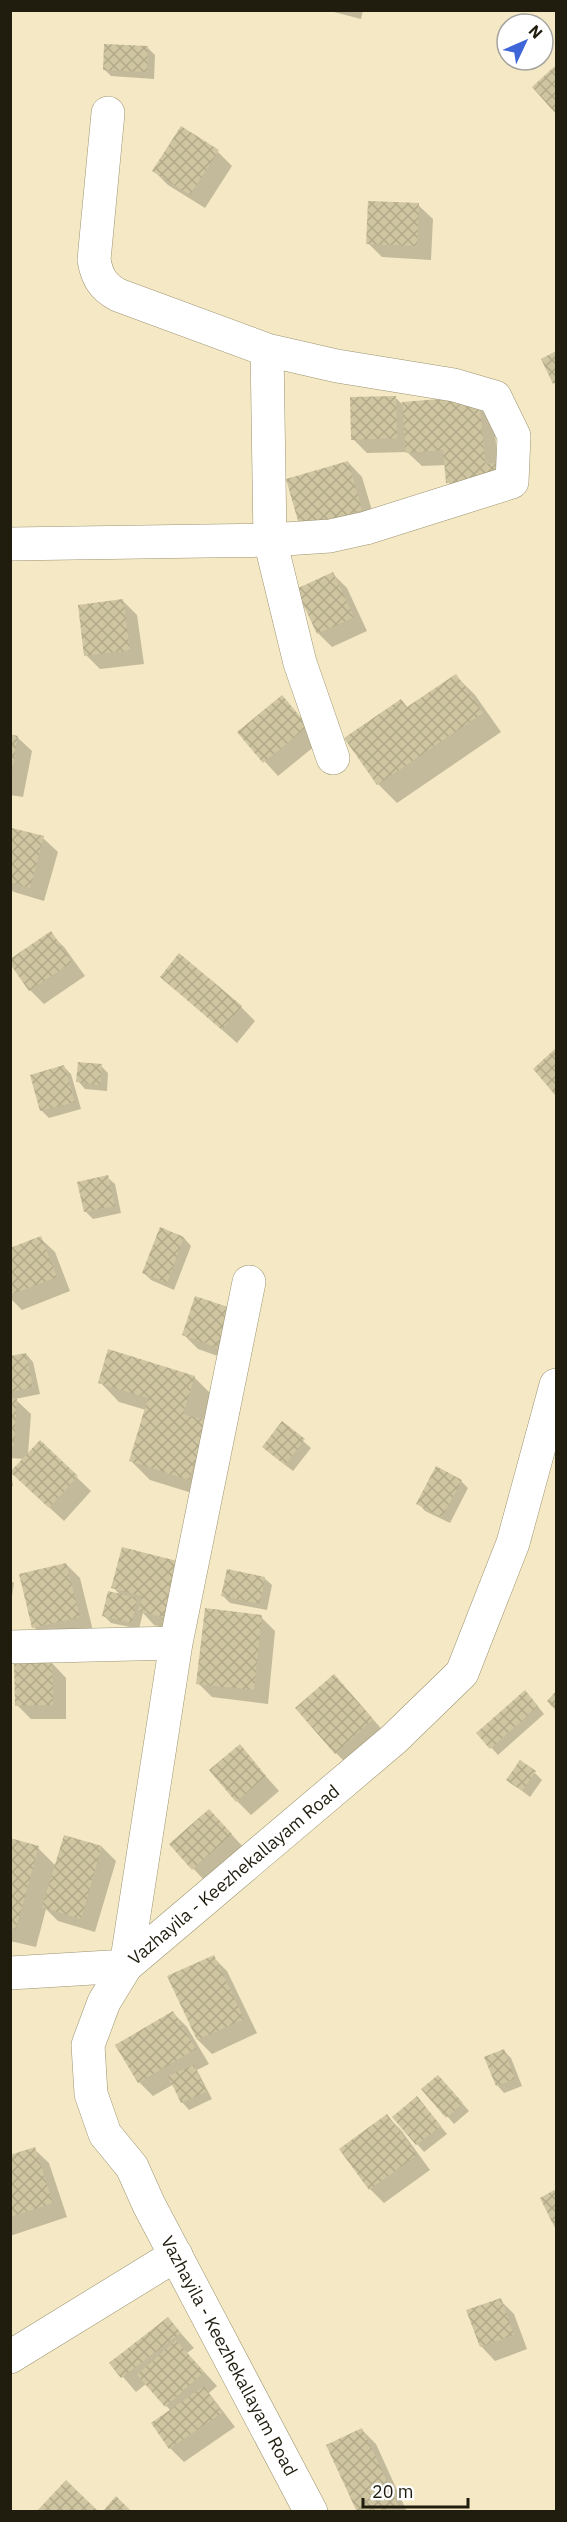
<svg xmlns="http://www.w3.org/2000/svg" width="567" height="2522" viewBox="0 0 567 2522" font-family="'IBM Plex Sans',sans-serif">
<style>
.shadow{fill:#0003}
.building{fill:url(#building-cross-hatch)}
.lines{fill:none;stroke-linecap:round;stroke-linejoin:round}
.minor-casing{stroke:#9d9371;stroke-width:34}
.tertiary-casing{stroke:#9d9371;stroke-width:34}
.minor{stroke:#fff;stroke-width:33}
.tertiary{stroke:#fff;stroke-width:33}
.labels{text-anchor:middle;stroke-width:6;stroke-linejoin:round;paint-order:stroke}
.street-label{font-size:18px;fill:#201c0e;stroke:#fff}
</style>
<defs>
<pattern id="building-cross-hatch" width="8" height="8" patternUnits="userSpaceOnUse" patternTransform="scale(1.5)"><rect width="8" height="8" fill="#cfc5a0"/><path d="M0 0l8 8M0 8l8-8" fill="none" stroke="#b1a989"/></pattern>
</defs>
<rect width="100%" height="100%" fill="#f4e9c4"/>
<path class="shadow" d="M326 10H363L361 19Z
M148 48 155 55 154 79 111 76 104 69Z
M556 67V112L534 87Z
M218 152 232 166 205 208 168 185 154 171Z
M418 205 433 219 431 260 382 257 368 243Z
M395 397 402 404 478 397 493 411 498 466 462 496 448 482 446 465 422 466 407 452 367 453 353 439Z
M348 462 362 477 376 524 316 541Z
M333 574 347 588 367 631 332 647 318 633Z
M123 601 137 615 144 664 100 669 86 655Z
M456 676 475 695 501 732 397 803 378 784 401 701 408 708Z
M282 697 321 741 278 776 239 733Z
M10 736 17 737 32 751 23 797 10 795Z
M13 830 43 838 58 852 44 901 14 892 10 889V840Z
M50 933 64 947 85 976 44 1004 30 990Z
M162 977 241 1007 255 1021 237 1043Z
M556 1050V1094L535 1070Z
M101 1066 108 1073 107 1091 85 1089 78 1081Z
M64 1067 71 1074 81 1109 49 1118 42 1111 31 1076Z
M107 1177 115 1184 121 1213 93 1219 85 1211Z
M160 1229 184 1238 191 1246 174 1290 151 1280 144 1273Z
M40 1238 55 1252 70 1291 22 1310 10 1298V1249Z
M196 1298 232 1361 198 1349 184 1335Z
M26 1354 33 1362 40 1394 15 1399 31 1414 28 1454 40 1442 91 1491 64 1521 26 1486 24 1459 10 1458V1357Z
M194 1377 213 1396 208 1498 150 1480 131 1461 146 1410 119 1402 100 1382Z
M282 1423 311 1448 293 1471 271 1454Z
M10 1467 13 1486H10Z
M461 1481 468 1488 450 1523 425 1511 418 1503Z
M123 1548 180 1632 154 1625 143 1613 139 1629 111 1623 104 1616 121 1596 113 1587Z
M66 1564 80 1578 93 1631 48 1641 34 1627Z
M264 1578 272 1585 267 1610 230 1603 223 1596Z
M10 1580 14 1583 10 1609Z
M261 1617 275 1631 268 1704 212 1697 198 1683Z
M52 1663 66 1678V1719H31L17 1705Z
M348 1691 386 1734 350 1767 336 1753Z
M532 1699 544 1714 498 1755 479 1734Z
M239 1746 279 1791 251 1815 237 1801Z
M535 1773 542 1780 530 1797 508 1780Z
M223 1825 245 1849 207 1883 171 1845Z
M65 1837 102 1847 116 1861 95 1932 58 1921 46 1909 36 1947 10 1941V1840L38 1848 56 1866Z
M213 1957 227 1971 257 2033 212 2054 198 2040 169 1977Z
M173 2013 187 2027 209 2064 197 2070 212 2099 189 2110 182 2102 174 2084 153 2096 139 2082Z
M504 2051 511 2058 522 2086 504 2093 497 2085Z
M445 2084 469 2111 454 2124 423 2089Z
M424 2106 447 2134 424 2152 394 2117Z
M387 2116 401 2130 430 2170 384 2203 370 2189Z
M34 2149 49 2163 67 2217 10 2236V2157Z
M500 2300 514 2314 527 2349 495 2361 481 2346Z
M168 2319 194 2348 187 2353 217 2386 209 2393 235 2427 184 2462 170 2448 153 2423 171 2411 146 2384 136 2392 111 2363Z
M362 2430 376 2444 407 2512H359Z"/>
<path class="building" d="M104 44 148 46 147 72 103 70Z
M556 65V114L532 87Z
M181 126 219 150 190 195 152 171Z
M368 201 419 203 417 246 366 244Z
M556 351V382L553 384 541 359Z
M396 396 397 438 351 440 350 397Z
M479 396 485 464 496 463 498 479 446 483 443 450 406 453 402 402Z
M348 461 362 510 300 528 286 479Z
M333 572 354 617 317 634 296 589Z
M123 599 130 650 84 656 78 605Z
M456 674 483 713 377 785 344 738 401 699 407 707Z
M282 695 308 726 263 763 237 732Z
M10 734 18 736 12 770H10Z
M12 828 44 836 30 888 10 882Z
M51 931 72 962 29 991 10 964V959Z
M179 953 242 1006 222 1030 160 977Z
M556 1048V1096L533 1069Z
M78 1062 102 1064 100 1085 76 1082Z
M64 1065 75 1102 40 1111 30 1075Z
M108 1175 115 1206 84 1212 77 1182Z
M160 1227 184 1237 167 1283 142 1273Z
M41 1236 57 1277 10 1295V1248Z
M195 1296 231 1308 218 1348 182 1335Z
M108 1349 195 1376 183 1414 208 1421 189 1480 129 1461 148 1398 98 1383Z
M26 1353 33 1387 10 1392V1356Z
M10 1398 17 1399 14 1446 10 1445Z
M282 1421 305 1439 285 1465 262 1447Z
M40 1440 78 1476 49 1508 10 1472Z
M436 1466 462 1480 442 1517 416 1504Z
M122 1547 181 1562 166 1618 138 1611 142 1596 111 1588Z
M66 1563 80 1617 32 1628 19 1574Z
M227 1569 265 1577 260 1604 221 1596Z
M108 1591 137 1598 132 1623 102 1616Z
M205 1608 262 1615 254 1690 196 1684Z
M14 1662H52L53 1705 15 1706Z
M334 1674 373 1719 335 1754 295 1708Z
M525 1690 538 1706 490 1749 476 1733Z
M556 1691V1711L547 1701Z
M240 1744 266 1776 236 1802 209 1770Z
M520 1760 536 1771 522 1791 506 1780Z
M209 1809 232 1834 192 1870 169 1844Z
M64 1835 102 1846 81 1919 42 1907Z
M10 1838 39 1846 16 1929 10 1927Z
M214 1955 244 2019 197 2040 167 1976Z
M173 2011 196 2049 138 2083 115 2045Z
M504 2049 515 2079 496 2086 484 2057Z
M194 2065 206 2092 181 2103 168 2076Z
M438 2075 463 2103 446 2118 421 2089Z
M417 2096 441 2126 416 2145 392 2117Z
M387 2114 417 2155 369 2190 339 2149Z
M35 2147 53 2203 10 2217V2155Z
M556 2189V2230L540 2198Z
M501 2298 514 2335 480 2347 466 2310Z
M168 2317 181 2333 121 2378 109 2363Z
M176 2340 204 2372 165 2407 137 2375Z
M204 2386 222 2413 169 2449 151 2423Z
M362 2428 398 2505 383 2512H357L326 2445Z
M66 2480 99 2512H36Z
M116 2496 132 2512H102Z"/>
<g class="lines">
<defs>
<path id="minor" d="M108 113 94 260C97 277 103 287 118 295L267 350 270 540 300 663 333 758
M10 544 270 540 330 536 366 528 512 482 514 436 495 397 454 385 337 366 267 350
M10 1647 176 1643
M10 1973 126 1966 176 1643 249 1282
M10 2357 176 2255"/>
<path id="tertiary" d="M311 2512 149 2205 132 2167 105 2134 91 2094 88 2045 104 2002 126 1966 394 1739 462 1673 513 1543 556 1385"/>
</defs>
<use href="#minor" class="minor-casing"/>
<use href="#tertiary" class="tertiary-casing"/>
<use href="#minor" class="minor"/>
<use href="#tertiary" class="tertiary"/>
</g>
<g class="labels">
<g class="street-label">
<text transform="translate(234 1875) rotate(-40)" y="6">Vazhayila - Keezhekallayam Road</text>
<text transform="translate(229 2356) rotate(62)" y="6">Vazhayila - Keezhekallayam Road</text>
</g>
</g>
<rect width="567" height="2522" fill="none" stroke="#201c0e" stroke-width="24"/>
<g transform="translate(525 42) rotate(46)"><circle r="28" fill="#ffffff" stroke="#a6a49f" stroke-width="1.5"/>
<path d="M0-4.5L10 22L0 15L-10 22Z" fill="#3f66d8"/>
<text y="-9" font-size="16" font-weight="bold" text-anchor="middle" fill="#201c0e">N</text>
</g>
<path d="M363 2498v9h105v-9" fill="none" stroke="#201c0e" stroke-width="3"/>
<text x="372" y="2498" font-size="18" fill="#201c0e" stroke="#ffffff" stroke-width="4.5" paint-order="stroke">20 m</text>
</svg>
